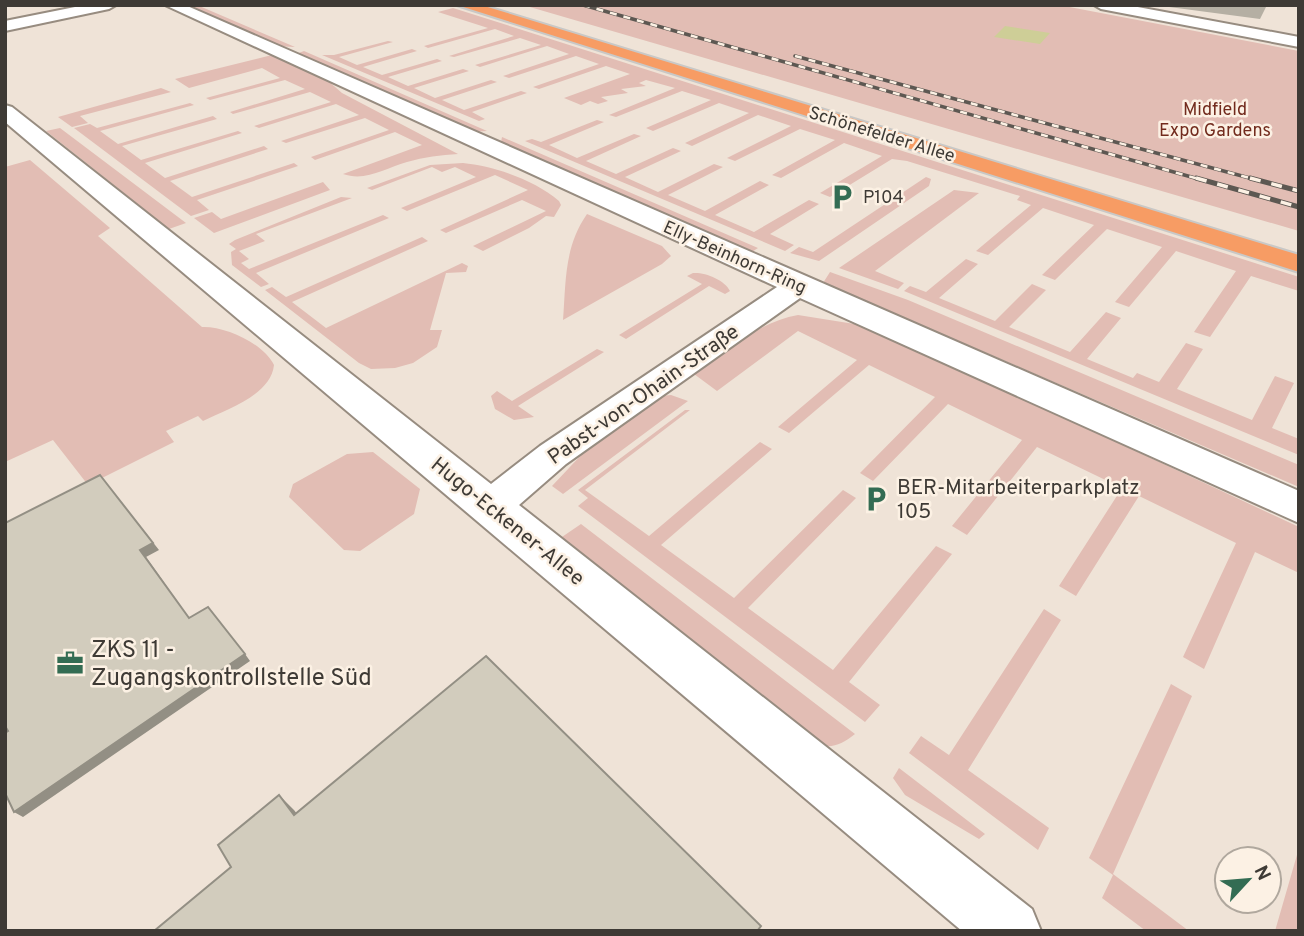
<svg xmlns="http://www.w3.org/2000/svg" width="1304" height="936" viewBox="0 0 1304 936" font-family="Overpass,sans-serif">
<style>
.green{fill:#e2bdb4}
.water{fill:#cece97}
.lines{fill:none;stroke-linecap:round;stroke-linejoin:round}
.minor-casing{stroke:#978c80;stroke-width:4}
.highway-casing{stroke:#c9c8c6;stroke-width:4}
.minor{fill:#fff;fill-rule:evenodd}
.highway{fill:#f79c64;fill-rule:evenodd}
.rail-far1-casing{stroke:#5d5852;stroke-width:3.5}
.rail-casing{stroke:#5d5852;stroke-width:5}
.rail-far1{stroke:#fcf1e4;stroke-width:2.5;stroke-dasharray:7;stroke-linecap:butt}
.rail{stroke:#fcf1e4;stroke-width:3.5;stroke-dasharray:11;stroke-linecap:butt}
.wall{fill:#b5afa3}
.shaded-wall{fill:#938f84}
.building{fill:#d2ccbd;stroke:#938f84;stroke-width:2}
.labels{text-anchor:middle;stroke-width:5;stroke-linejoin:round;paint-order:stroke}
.far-park-label{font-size:18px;fill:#722b1d;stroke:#fcf1e4}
.far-street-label{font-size:18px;fill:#3e3a35;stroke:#fcf1e4}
.far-poi-label{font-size:18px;fill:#3e3a35;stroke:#fcf1e4;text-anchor:start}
.street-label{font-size:21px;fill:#3e3a35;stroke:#fcf1e4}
.poi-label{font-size:21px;fill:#3e3a35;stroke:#fcf1e4;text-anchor:start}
.near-poi-label{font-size:24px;fill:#3e3a35;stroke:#fcf1e4;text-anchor:start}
</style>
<rect width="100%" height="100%" fill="#efe3d7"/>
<path class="green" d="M183 5H197L295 47 275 46Z
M523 5H1059L1299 51V231Z
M453 8 1299 277V291L1251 276 1210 337 1194 332 1236 271 1176 251 1129 307 1115 302 1162 247 1107 229 1055 280 1042 275 1094 225 1043 208 988 255 976 251 1031 205 1017 200 1020 196 907 161 892 159 830 197 820 193 882 156 844 143 781 178 772 175 835 140 800 129 735 161 727 158 791 126 758 115 692 146 685 143 749 113 719 103 653 131 646 128 711 100 682 91 616 117 609 115 675 88 646 80 639 83 646 86 621 89 628 93 601 97 608 101 598 104 590 101 581 105 564 98 630 74 606 66 539 89 533 87 599 64 576 56 509 78 503 76 569 54 547 46 480 67 475 65 541 45 520 38 454 57 449 56 514 36 495 29 428 48 424 46 488 28 438 12Z
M388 41 393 42 339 57 357 65 412 49 417 51 363 67 382 75 437 59 442 61 388 77 408 86 463 69 469 71 414 88 435 98 491 80 497 82 442 100 464 110 521 91 527 93 472 112 485 119 479 121 322 55H334Z
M304 51 487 131 470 132 296 54Z
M272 55 327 80 342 93 458 154C441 155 424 157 407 162 385 168 366 182 343 174L422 145 395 132 315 160 311 157 389 130 365 118 286 143 281 141 359 115 336 104 259 128 254 126 331 102 310 92 233 114 230 112 305 89 285 80 210 100 206 98 280 78 262 68 189 88 175 79Z
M161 88 171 92 80 116 88 123 72 127 58 117Z
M190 103 194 105 100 131 118 144 213 116 217 119 122 146 141 160 238 131 242 133 145 163 165 178 264 146 268 149 170 181 192 197 294 163 298 166 197 200 209 210 191 216 74 128 90 124 97 128Z
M597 120 604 122 549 145 577 158 634 134 641 136 586 161 616 174 673 148 681 151 625 177 658 192 714 164 723 167 668 195 705 211 760 181 769 185 715 215 754 232 809 200 819 204 770 234 794 245 785 251 525 141 532 139 541 142Z
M60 128 186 223 169 229 46 131Z
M502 137 758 248 747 255 506 148 501 142Z
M30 160 110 228 98 236 202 327C225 326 263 343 274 365 271 395 227 409 203 421L198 416 166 431 174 442 88 485 53 440 5 462V167Z
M463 163C494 166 535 180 559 201L561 205 554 217 546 216 529 228 483 251 473 246 546 211 522 200 446 233 440 230 528 190 495 175 407 211 401 208 476 177 455 167 442 172 432 167 372 190 367 188 430 165Z
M926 177 931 179 929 186 819 261 790 253 799 247 813 252Z
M323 182 330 190 214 233 194 218 212 212 221 219Z
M954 190 979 193 875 271 904 283 898 289 839 268Z
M341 197 352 198 256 234 265 241 239 251 249 259 241 263 249 269 383 215 389 218 256 273 269 284 261 287 232 265 231 252 236 249 229 244 235 240Z
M587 214 662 246 671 256 662 264 563 320C566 282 564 247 587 214Z
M422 237 428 241 292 302 326 328 462 263 468 266 466 272 446 273 430 330H442L437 347 413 363 395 368 371 369 359 363 265 290 272 287 286 297Z
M966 259 978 264 939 298 995 321 1032 284 1046 290 1009 327 1070 352 1106 312 1121 318 1087 359 1133 378 1137 373 1159 382 1186 343 1203 349 1177 389 1252 420 1275 376 1294 383 1272 428 1299 439V455L904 291 910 286 926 292Z
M830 272 908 300 1299 465V487L823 283Z
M693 273C705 272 725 280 730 291L725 294 709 286 626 339 619 335 702 284 687 276Z
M798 315 867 326 1299 527V573L1255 552 1204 669 1183 657 1236 543 1139 496 1076 596 1059 586 1122 488 1037 447 967 535 952 526 1022 440 948 404 873 481 860 473 935 397 869 365 789 433 778 427 857 360 798 331 717 391 694 374C727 351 758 322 798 315Z
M597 349 604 352 518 406 534 417 514 420 495 409 491 396 497 391 512 401Z
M671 395 688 401 563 494 552 486 585 451 660 396Z
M685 410H690L585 490 649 536 760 442 772 449 661 545 734 598 843 490 856 498 748 608 833 670 936 546 952 554 849 682 880 705 865 722 578 506 588 498 578 490Z
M373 452 420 489 414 514 360 551 344 550 289 497 293 484 347 454Z
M581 524 855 734C841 745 832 749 815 744L559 539Z
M1044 609 1061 620 968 770 1049 828 1038 850 909 753 921 736 949 755Z
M1171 684 1192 696 1113 874 1189 931H1146L1102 898 1113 875 1089 858Z
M899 768 985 834 979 839 905 795 893 778Z
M1299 848V931H1275Z"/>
<path class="water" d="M1005 26 1050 33 1040 44 994 37Z"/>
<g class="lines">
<defs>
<path id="minor" d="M85 5H116L109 9 5 31V21Z
M165 5H185L1299 491V523L800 298 566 464 519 505 1032 909 1041 931H962L5 122V105L12 107 491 484 540 446 777 287Z
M1094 5H1127L1299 37V47L1101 9Z"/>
<path id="highway" d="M457 5H481L1299 255V272Z"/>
</defs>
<use href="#minor" class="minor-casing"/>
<use href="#highway" class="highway-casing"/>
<use href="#minor" class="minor"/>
<use href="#highway" class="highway"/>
<defs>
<path id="rail-far1" d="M583 5 1202 180
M795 56 1257 180"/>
<path id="rail" d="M1196 178 1299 207
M1250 178 1299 191"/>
</defs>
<use href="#rail-far1" class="rail-far1-casing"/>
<use href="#rail" class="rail-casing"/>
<use href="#rail-far1" class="rail-far1"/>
<use href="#rail" class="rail"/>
</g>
<path class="wall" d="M1154 5H1267L1260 19Z"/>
<path class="shaded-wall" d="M100 475 159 550 146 557 194 625 140 550Z
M245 654 250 661 23 817 14 812Z
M279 795 294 810 309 829 294 815Z"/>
<path class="building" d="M100 475 153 543 140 550 189 618 208 607 245 654 14 812 5 793V733L8 731 5 726V523Z
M486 656 761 926 758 930 759 931H154L231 867 218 845 279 795 294 815Z"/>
<defs>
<symbol id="parking-bare" viewBox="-9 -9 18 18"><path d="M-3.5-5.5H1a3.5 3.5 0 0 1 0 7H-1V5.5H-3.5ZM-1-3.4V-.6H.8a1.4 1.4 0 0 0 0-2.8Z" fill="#336c53" stroke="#fcf1e4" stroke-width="2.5" paint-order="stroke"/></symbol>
<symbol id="office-bare" viewBox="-9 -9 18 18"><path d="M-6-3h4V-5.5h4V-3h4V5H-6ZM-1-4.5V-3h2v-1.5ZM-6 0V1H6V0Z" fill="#336c53" stroke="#fcf1e4" stroke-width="2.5" paint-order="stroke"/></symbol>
</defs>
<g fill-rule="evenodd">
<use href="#parking-bare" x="823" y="178" width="38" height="38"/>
<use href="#parking-bare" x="857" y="480" width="38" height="38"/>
<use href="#office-bare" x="51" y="644" width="38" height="38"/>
</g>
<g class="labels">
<g class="far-park-label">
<text x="1215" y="115">Midfield<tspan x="1215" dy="21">Expo Gardens</tspan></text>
</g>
<g class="far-street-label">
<text transform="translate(882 134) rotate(17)" y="6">Schönefelder Allee</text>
<text transform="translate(735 257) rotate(24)" y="6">Elly-Beinhorn-Ring</text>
</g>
<g class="far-poi-label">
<text x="863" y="203">P104</text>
</g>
<g class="street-label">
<text transform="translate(643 394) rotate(-35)" y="7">Pabst-von-Ohain-Straße</text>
<text transform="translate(508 521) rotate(39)" y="7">Hugo-Eckener-Allee</text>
</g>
<g class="poi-label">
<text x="897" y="494">BER-Mitarbeiterparkplatz<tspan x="897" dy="24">105</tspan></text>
</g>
<g class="near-poi-label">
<text x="91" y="657">ZKS 11 -<tspan x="91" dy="28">Zugangskontrollstelle Süd</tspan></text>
</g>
</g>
<rect width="1304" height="936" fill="none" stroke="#3e3a35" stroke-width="14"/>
<g transform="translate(1248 880) rotate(64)"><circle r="33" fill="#fcf1e4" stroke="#b0a89e" stroke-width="2"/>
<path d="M0-5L12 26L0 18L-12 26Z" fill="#336c53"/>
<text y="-10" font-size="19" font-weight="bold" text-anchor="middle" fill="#3e3a35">N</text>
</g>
</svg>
